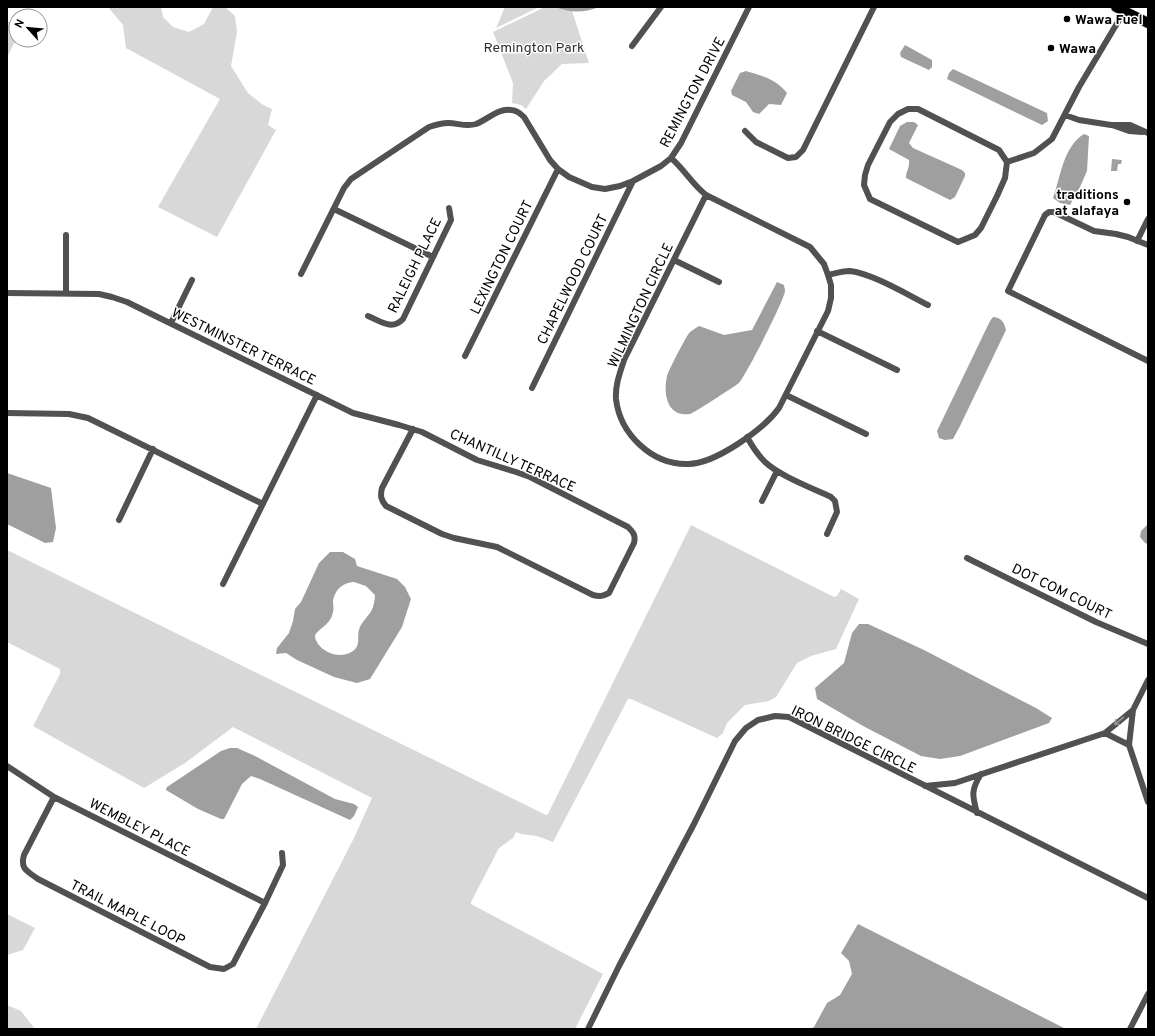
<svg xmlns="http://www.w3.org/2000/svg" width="1155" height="1036" viewBox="0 0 1155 1036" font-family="Overpass,sans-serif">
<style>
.green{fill:#d8d8d8}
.water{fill:#9f9f9f;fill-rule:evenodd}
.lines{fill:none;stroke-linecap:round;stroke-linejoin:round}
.primary-casing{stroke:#dbdbdb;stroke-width:12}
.street{stroke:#515151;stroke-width:6}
.primary{stroke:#000;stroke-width:10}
.oneway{stroke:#979797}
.poi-dot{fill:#000;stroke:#fff;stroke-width:1.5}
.labels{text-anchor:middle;stroke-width:3;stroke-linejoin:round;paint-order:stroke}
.poi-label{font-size:14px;font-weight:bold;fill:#000;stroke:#fff;text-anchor:start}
.park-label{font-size:14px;fill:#2f2f2f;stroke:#fff}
.street-label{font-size:14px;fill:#000;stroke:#fff}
</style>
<rect width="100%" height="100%" fill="#fff"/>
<path class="green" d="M108 7H161L163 17 173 27 189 32 204 24 213 7H225L235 16 237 32 231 66 248 93 263 105 272 109 268 125 276 130 217 237 158 207 220 99 126 48 123 25Z
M505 7H539L496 28Z
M545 7H555L572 11 589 63 562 64 544 81 526 109 521 105 512 103 513 83 493 32Z
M7 21 16 26V40L7 57Z
M691 525 834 597 837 596 841 589 859 599 836 649 811 656 797 663 776 697 769 701 745 705 727 723 723 733 717 738 631 699H628L553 842 537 836 521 834 516 832 513 838 499 848 471 902V904L603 974 575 1029H256L354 838 372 798 233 727 185 763 144 788 33 726 60 674V669L7 642V550L546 815 548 814Z
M7 914 35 928 23 950 7 955Z
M7 1005 21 1011 35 1029H7Z"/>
<path class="water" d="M555 7H599C583 13 572 13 555 7Z
M905 45 932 60V67L929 70 901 57 900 53Z
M953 69 1047 113 1048 121 1042 125 947 79 949 73Z
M746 71C763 76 776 79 787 93L781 105 769 104 759 114 753 112 746 102 732 95 731 91 740 73Z
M907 122H914L918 125 909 143 913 148 962 170 965 173V176L955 197 950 200 906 178C906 170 910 168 909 160L889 149 900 126Z
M1084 134 1089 136 1087 171 1080 187 1070 205 1060 203 1053 198C1061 176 1063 147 1084 134Z
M1112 159 1122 160 1121 164H1118L1117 171H1111Z
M777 282 784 285C784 286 785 289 785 291 784 301 746 375 739 383 735 386 694 413 690 414 667 417 663 394 667 376 669 369 685 339 689 333 692 330 696 328 699 326L724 335 752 330Z
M993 317C1002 318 1004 322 1006 330L960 426 953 439 945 440 939 438 937 431 990 321Z
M7 473 51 488 56 528 53 542 45 543 7 524Z
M1148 524V544L1145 543 1140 537 1141 531Z
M330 552H343L355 559 357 566 397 579 405 587 411 599 402 627 370 679 357 683 334 677 297 660 286 653 276 654 277 648 289 633 293 621 295 609 301 602 319 563ZM354 582 366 586 375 595C375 599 374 603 373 607 370 616 361 621 359 630 357 636 360 642 356 648 346 660 326 655 318 644 317 642 315 639 315 636 317 629 331 625 333 612 334 608 333 604 333 600 336 588 343 583 354 582Z
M859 624H868L924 650 1036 708 1052 718 1049 723 960 756 940 759 921 756 863 726 817 699 815 688 844 663 852 633Z
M230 748H237L255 756 335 799 354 804 358 807 354 816 350 820 260 779 251 776 242 784 224 819H221L198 809 166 790 167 787 221 751Z
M858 924 1066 1029H810L814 1027 827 1003 840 995 852 974 849 961 841 953Z"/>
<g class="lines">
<defs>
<path id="primary" d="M1116 7 1148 23"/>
</defs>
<use href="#primary" class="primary-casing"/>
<path class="street" d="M632 46 661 7
M908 109H918L999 150 1007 162 1005 178 997 196 981 228 975 235 958 242 870 199 864 185 865 175 868 165 890 122 898 114Z
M1065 115 1079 120 1111 125H1130L1148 133
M1112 125 1129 131 1142 132
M745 131 756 142 788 158 796 157 803 150 874 7
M671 158C684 169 692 184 706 195L810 247 824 264 828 275 831 285V298L828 311 779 408C764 429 715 464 688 464 652 465 620 434 616 399 615 385 620 373 624 360L706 195
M1007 162 1034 153 1052 139 1079 87 1125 10
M334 209 433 257
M66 235V293
M1137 241 1148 219
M1148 245 1128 237 1116 234 1094 231 1054 212H1049L1045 215 1008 291 1148 361
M674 260 719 282
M301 274 344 188 351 179 429 127C435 125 441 123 448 123 458 123 466 127 476 124 487 120 498 108 511 110 516 110 520 113 524 117L550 160 558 169 569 177 592 187 605 189 620 186 633 181 661 166 671 158 681 143 749 7
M828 275C836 273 843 271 850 271 871 273 908 295 928 305
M7 293 99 294 112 297 127 302 353 413 399 425 422 432 477 460 516 472 530 477 628 527C633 532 636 535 634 543L609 593C603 596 600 597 593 595L497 547 454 538 442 534 386 506C381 500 380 496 382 488L413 429
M368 316C380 321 392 331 403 319L451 220 449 208
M171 323 192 280
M817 331 897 370
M465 356 558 169
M532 388 633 181
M786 395 866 434
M7 413 69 414 88 418 263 504
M747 437C752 446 758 455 765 462 780 476 812 488 831 497L835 501 837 512 827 534
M762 501 777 471
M119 520 153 449
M967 558 1096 622 1148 644
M223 584 317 395
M1148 680 1133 710 1129 745 1148 802
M1105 733 1129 745
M7 766 54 797 265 903
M925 786 955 783 1105 733 1133 710
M54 797 24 855C20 869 27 871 38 879L210 967 224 969 233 964 265 903 283 865 282 853
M977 813C972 795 971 790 981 774
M588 1029 619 966 695 822 735 741 746 728 758 720 775 716 789 717 1148 898
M1130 1029 1148 994"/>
<use href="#primary" class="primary"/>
</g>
<defs><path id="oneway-shaft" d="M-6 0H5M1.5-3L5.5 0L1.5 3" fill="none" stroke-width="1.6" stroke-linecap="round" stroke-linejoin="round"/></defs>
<use class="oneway" href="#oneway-shaft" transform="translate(1119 721) rotate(140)"/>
<g class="poi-dot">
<circle cx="1067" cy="19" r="4"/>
<circle cx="1051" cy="48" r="4"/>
<circle cx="1127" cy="202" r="4"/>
</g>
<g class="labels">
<g class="poi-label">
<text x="1075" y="24">Wawa Fuel</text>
<text x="1059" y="53">Wawa</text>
<text x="1119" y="199" text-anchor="end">traditions<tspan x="1119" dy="16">at alafaya</tspan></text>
</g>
<g class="park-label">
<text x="534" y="52">Remington Park</text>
</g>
<g class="street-label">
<text transform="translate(692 92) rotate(-62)" y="5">REMINGTON DRIVE</text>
<text transform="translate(501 257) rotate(-64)" y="5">LEXINGTON COURT</text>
<text transform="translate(414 265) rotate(-64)" y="5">RALEIGH PLACE</text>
<text transform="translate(572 279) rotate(-64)" y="5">CHAPELWOOD COURT</text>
<text transform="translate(640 305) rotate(-65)" y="5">WILMINGTON CIRCLE</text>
<text transform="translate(244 346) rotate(26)" y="5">WESTMINSTER TERRACE</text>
<text transform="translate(513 460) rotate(24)" y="5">CHANTILLY TERRACE</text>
<text transform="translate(1062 591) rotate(26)" y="5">DOT COM COURT</text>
<text transform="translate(854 739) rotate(26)" y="5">IRON BRIDGE CIRCLE</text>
<text transform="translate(140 827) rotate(27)" y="5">WEMBLEY PLACE</text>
<text transform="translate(128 912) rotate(27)" y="5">TRAIL MAPLE LOOP</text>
</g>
</g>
<rect width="1155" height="1036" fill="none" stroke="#000000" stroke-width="16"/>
<g transform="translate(28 28) rotate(297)"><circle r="19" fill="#ffffff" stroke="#999999"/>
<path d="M0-3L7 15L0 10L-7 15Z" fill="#000000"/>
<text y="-6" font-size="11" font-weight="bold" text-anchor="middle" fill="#000000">N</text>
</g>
</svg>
